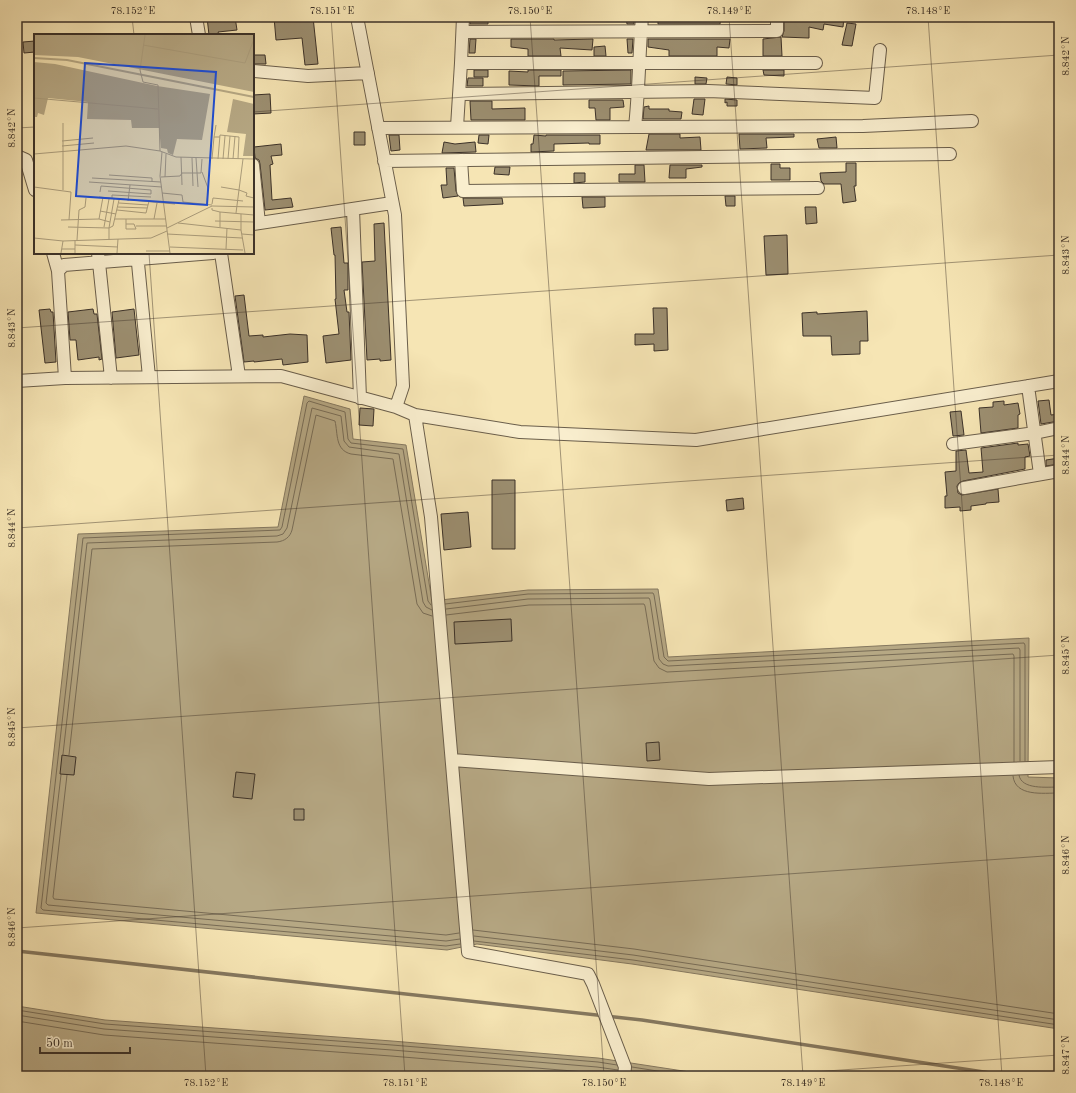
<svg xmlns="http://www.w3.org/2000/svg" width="1076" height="1093" viewBox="0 0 1076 1093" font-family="'Old Standard TT',serif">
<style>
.water{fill:#b6a884;stroke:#85785f}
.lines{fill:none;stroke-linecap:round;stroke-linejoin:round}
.shore{stroke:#786c56;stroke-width:1}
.stream{stroke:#85785f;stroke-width:3.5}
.building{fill:#9c8f71;stroke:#3b3128}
.minor-casing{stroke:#6a5e4b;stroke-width:14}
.minor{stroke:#f9eece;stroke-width:12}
.ticks{fill:none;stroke:#3b3128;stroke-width:1;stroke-opacity:0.45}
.inset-river{fill:none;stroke:#b6a884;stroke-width:2}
.inset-road{fill:none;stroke:#ab9d7c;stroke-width:1}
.view{fill:#1d4ed8;fill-opacity:0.15;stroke:#1d4ed8;stroke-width:2}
.inset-edge{fill:none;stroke:#3b3128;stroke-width:2}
.neatline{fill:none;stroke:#3b3128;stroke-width:1.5}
.ticks-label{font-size:10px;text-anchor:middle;fill:#3b3128}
</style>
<rect width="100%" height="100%" fill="#f6e5b4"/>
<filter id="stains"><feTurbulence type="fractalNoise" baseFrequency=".005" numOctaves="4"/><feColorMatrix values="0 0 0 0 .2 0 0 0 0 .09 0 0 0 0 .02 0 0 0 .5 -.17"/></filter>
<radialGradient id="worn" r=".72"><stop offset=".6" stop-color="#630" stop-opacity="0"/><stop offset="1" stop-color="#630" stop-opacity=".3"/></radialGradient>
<path class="water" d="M304 396 350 409 353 439 406 445 432 601 528 590 658 589 668 657 1029 638 1028 777 1059 778V1029L632 964 477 944 447 950 36 913 78 534 278 527Z
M17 1006 105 1020 392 1041 598 1058 716 1076H17Z"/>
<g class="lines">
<path class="shore" d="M445 604 528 594 653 593 654 595 664 657 668 661 1024 643 1025 645V761
M431 605 428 601 403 449 351 443 348 439 345 412 309 401 307 403 282 527 280 530 83 538 41 908 43 910 446 946 460 944
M446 609 528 599 649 598 650 600 659 659 663 664 668 666 1019 648 1020 650V761
M446 615 529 605 644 604 645 606 654 661 659 668 667 672 1013 654 1014 656V762
M63 754 87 543 277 536 283 534 287 528 312 408 341 416 344 441 349 447 399 454 423 602 426 607 432 610
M69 755 92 549 277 542C285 541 290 537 292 530L316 415 335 421C338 434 335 450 351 454L393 459 417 604 423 613 432 616
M61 775 46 903 48 905 446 941 460 939
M67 775 53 897 54 899 446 935 459 933
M1019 775C1021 790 1047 787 1059 787
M1013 776C1015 797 1043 793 1059 793
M473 930 634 949 1059 1014
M474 936 633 955 1059 1020
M474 941 633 960 1059 1025
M17 1010 105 1024 392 1045 598 1062 617 1065
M17 1015 104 1029 392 1050 597 1067 618 1070
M17 1021 104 1035 391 1056 597 1073 616 1076
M632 1067 689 1076"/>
<path class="stream" d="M17 951 642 1020 1010 1076"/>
</g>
<path class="building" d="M207 17H235L237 30 218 32 219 35H209Z
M274 17H313L318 64 305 65 302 38 276 40Z
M470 17H476V18H488V24H470Z
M626 17H634V24H627Z
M665 17H721L720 24H658V18Z
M784 17H844L843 27 824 24 823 30 809 27V38L782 37 784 31Z
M847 23 856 24 852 46 842 45Z
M781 37 782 56H763V39Z
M470 39H476L475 53H469Z
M511 39H554V40L593 39 592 50 560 48 561 56H528V49L511 47Z
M627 39H633L632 53H628Z
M648 39H730L729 48 717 47V56H669V50L648 47Z
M35 41V52L24 53 23 42Z
M605 46 606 56H594V47Z
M253 55H265L266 64H253Z
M474 70H488V77H474Z
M528 70H561V76H539V86L509 85V71L528 72Z
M631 70V84L563 85V71Z
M763 70H784V76L764 75Z
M695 77 707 78 706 84H695Z
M727 77 737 78V85L726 84Z
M468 78H483V86H467Z
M270 94 271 113 253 114V95Z
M694 99H705L703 115 692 114Z
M725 99 737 100V106H727V102L725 103Z
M589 100H623L624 107 610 108V120H596L595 108H589Z
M470 101H492V109L525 108V120H471Z
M649 106V109H669V111L682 112 681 119H643L644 107Z
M354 132H365V145H354Z
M649 134H680V138L700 137 701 150H646Z
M739 134H794V137L766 138 767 148 740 149Z
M389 135H399L400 150 391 151Z
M479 135H489L488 144 478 143Z
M534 135 546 136V135H600V144H589V143L554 144V151L531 152V144H533Z
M836 137 837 148H819L817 139Z
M444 142 455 144 475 142 476 152 442 153Z
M281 144 282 155 271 156 273 164 270 165 272 200 291 198 293 207 265 210 260 164 259 160 255 158 254 147Z
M846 163H856V186H854L856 201 843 203 841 184H824L821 181 820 173 846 172Z
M771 164H780V168H790V180H771Z
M635 165H644L645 182H619V174H635Z
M670 165H702V167L686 169V178H669Z
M495 167H510L509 175 494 174Z
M446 168H454L456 191 458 196 443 198 441 185H447Z
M574 173H585V182L574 183Z
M725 196H735V206H726Z
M582 197H605V207L583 208Z
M463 198H502L503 204 464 206Z
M805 207H816L817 223 806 224Z
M384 223 391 360 380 361V359L367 360 362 262 375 261 374 224Z
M341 227 344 263H348V290H344L347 312H349L351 360 326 363 323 336 339 334 335 299H336L335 255H334L331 228Z
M787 235 788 274 766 275 764 236Z
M244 295 249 336 263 335V337L290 334 307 335 308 362 283 365 282 359 254 362V361L244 362 235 296Z
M653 308H667L668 350 654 351V344L635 345V334H654Z
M50 309 51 312H53L56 362 45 363 39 310Z
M93 309 94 314H97L102 359 99 360V357L78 360 76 340H70L68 312Z
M134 309 139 355 116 358 112 312Z
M867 311 868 341H860V354L832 355 831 336H803L802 313 817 312V314Z
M1049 400 1051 415 1059 414V421L1041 424 1038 401Z
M1004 401V405L1018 403 1020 414 1018 415V428L981 433 979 408 993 407V402Z
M360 408 374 409 373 426 359 425Z
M961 411 964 435 953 436 950 412Z
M1018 443V445L1028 444 1030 456 1025 457V469L963 481 959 483 957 486 958 493 962 495 998 489 999 502 986 503V504L971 506V510L960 511V507L945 508V496H947L945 472 956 471V451L966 450 969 473 983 472 981 448Z
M1059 458V464L1046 466V460Z
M492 480H515V549H492Z
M743 498 744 509 727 511 726 500Z
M468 512 471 547 444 550 441 514Z
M511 619 512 641 455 644 454 622Z
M659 742 660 760 647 761 646 743Z
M62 755 76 757 74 775 60 774Z
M236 772 255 774 252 799 233 797Z
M294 809H304V820H294Z"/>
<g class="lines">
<defs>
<path id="minor" d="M196 17 199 35
M357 17 395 215 403 386 396 407
M463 32 777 31V17
M461 63 463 17
M253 71 308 76 368 73
M460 94 708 91 875 98 880 50
M457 127 461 63H816
M635 127C639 90 639 54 642 17
M378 128 863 126 972 121
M17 156 26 160 35 190
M461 160 463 191 818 188
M384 161 950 154
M253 165 259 223
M353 209 360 398
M253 224 392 203
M53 253 58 271
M98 253 111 378
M137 253 149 377
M221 253 239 376
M65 378 58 271 64 265 213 253
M17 381 65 378 281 376 396 407 415 415 520 432 696 440 1059 381
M1028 386 1040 474
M415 415 431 517 468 952 588 974 593 984 625 1067 624 1076
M953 444 1035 433 1059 428
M964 488 1059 471
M452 760 709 779 1059 767"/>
</defs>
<use href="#minor" class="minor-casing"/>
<use href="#minor" class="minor"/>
</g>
<path class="ticks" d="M132 17 134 35M331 17 405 1076M530 17 604 1076M729 17 803 1076M928 17 1002 1076M253 112 1059 55M17 128 35 127M149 253 206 1076M17 328 1059 255M17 528 1059 455M17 728 1059 655M17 928 1059 855M754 1076 1059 1055"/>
<g transform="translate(34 34)">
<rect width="220" height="220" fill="#f6e5b4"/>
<path d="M0 1H220V58L44 23 0 21ZM0 28 21 30 123 52 176 60 168 106 143 105 139 121 134 119 133 115 127 114 125 94H98L97 86 53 85 54 68 14 64 10 81 4 79 3 83H0ZM199 65 220 70V122H209L212 100 193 98Z" fill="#b6a884"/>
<path class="inset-river" d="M0 24 33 26 220 63"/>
<path class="inset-road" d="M111 1 106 36 109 48 124 51 126 117M109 11 211 29 220 5M0 64 124 75M180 103 182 91M28 107 59 104M28 112 60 109M128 118 126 142 136 219M0 120 92 112 126 117 142 123 220 125M147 123 148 151M158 124 159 152M162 124 164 153M178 125 180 103H186M184 125 186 101 205 103 204 125M189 125 191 102M194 125 196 102M199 125 201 102M168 138 174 154 173 170M75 141 118 144V148M127 143 146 142 148 139H167L168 125M131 143 132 120M58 144 127 148M55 148 128 153M0 153 37 158 35 186M187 153 205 156 213 159 212 162 220 164M29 156V89M74 157 117 160V156M66 158 67 152 117 156M128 159 148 161 149 168 178 171M65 163 141 170M78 165V161L117 163M94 167 96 151M85 169 114 171M178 170 179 164 209 167M84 173 113 174M178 174V176L186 178 220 181M83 176 112 179 115 167M66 177 82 180M202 179 209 125M207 180V196M65 185 69 163M81 185H132M92 185V195H102L100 190H92M120 185 123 169M27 186 65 185 76 188M181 187 220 188M144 189 207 196 211 219M102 192H132M34 193 75 194 80 165M70 193 75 165M186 193V178M133 194 178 172 220 173M133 200 208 204M208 200 220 201M0 204 29 207 117 204 133 197M43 206 45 176 51 173 52 164M75 206V194L79 192 85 166M41 211 84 213M136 213 209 216M28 215H41M192 215 193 194M112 217H136M27 219 29 207M41 219V206M83 219 84 205"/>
<path class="view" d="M51 29 182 38 173 171 42 162Z"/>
<rect width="220" height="220" class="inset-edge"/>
</g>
<rect width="1076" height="1093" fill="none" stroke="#f6e5b4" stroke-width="44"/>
<path d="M40 1047v6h90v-6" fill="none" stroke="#3b3128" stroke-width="2"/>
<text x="46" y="1047" font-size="12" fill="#3b3128" stroke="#f9eece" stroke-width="3" paint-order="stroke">50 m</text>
<rect x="22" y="22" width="1032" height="1049" class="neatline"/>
<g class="ticks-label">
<text x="133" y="14">78.152°E</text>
<text x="332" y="14">78.151°E</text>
<text x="530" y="14">78.150°E</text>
<text x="729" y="14">78.149°E</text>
<text x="928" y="14">78.148°E</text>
<text transform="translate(1065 56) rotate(-90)" y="4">8.842°N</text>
<text transform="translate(11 128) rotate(-90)" y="4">8.842°N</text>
<text transform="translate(1065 255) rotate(-90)" y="4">8.843°N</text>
<text transform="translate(11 328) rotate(-90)" y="4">8.843°N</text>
<text transform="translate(1065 455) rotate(-90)" y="4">8.844°N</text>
<text transform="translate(11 528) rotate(-90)" y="4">8.844°N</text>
<text transform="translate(1065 655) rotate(-90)" y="4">8.845°N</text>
<text transform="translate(11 727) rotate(-90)" y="4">8.845°N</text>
<text transform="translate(1065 855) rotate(-90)" y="4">8.846°N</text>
<text transform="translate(11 927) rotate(-90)" y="4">8.846°N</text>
<text transform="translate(1065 1055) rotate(-90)" y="4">8.847°N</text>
<text x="206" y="1086">78.152°E</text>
<text x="405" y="1086">78.151°E</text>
<text x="604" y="1086">78.150°E</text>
<text x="803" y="1086">78.149°E</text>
<text x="1001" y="1086">78.148°E</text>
</g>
<rect width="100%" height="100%" filter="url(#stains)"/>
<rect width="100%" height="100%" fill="url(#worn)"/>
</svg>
